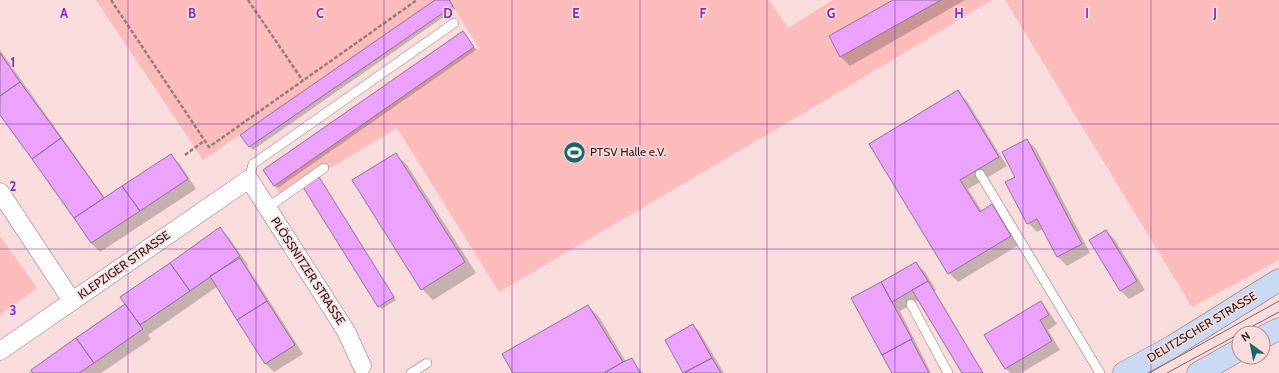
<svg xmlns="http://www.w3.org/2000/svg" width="1279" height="373" viewBox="0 0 1279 373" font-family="Cabin,sans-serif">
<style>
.green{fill:#fcbcbb}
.shadow{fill:#0003}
.building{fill:#eca3fd;stroke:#93719c}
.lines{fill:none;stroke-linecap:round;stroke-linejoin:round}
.service-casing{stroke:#a06666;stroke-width:10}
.minor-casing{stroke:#a06666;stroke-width:19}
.secondary-casing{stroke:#a06666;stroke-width:23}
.path{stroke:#967d7c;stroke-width:2.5;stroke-dasharray:4 2;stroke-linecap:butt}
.service{stroke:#fff;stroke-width:9}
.minor{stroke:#fff;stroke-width:18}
.secondary{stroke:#cadaf5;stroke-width:22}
.tram{stroke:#7e6666;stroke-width:1}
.grid{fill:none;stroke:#7b2cbf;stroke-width:1;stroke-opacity:0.55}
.labels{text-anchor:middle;stroke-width:3;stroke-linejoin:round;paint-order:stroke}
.poi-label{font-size:12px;fill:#2f1818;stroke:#f8dddc;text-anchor:start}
.street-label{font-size:12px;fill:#2f1818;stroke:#f8dddc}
.grid-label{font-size:13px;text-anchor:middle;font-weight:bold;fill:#7b2cbf;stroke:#f8dddc;stroke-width:3;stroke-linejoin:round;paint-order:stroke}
</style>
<rect width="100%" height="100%" fill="#f8dddc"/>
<path class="green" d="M96 0H435L203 160Z
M449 0H769L788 28 833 0H992L824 101 499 292 397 128 282 197 274 186 474 47 480 50Z
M1005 0H1279V260L1192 307Z
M0 236 37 288 0 315Z"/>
<path class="shadow" d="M437 0H450L455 9 253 150 250 147 242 136Z
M895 0H965L850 66 841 57 830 37Z
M463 32 476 50 278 188 274 185Z
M0 50 105 198 171 155 180 164 196 189 100 252 91 243 0 113Z
M958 92 967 101 1007 166 968 189 982 211 992 205 1001 214 1019 245 958 282 949 273 871 145Z
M1027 140 1036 149 1090 253 1067 266 1058 257 1043 229 1037 232 1028 223 1016 177Z
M396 155 407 165 476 273 433 300 422 289Z
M319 178 396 300 382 309 378 306Z
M220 229 229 238 248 265 247 266 303 354 274 372 265 363 218 286 148 335 151 339 101 373H28L126 304Z
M1106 231 1115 240 1145 290 1129 299 1120 290Z
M916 263 925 272 936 290 934 291 983 373H963L919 300 900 311 931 373H893L853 298Z
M1040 303 1049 312 1057 324 1048 330 1060 350 1021 373H1010L1005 368Z
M588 306 599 317 626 362 631 359 643 373H514Z
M693 325 699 331 724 373H685L666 340Z"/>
<path class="building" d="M435 0H449L453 6 249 147 240 135Z
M893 0H941L840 57 829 36Z
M463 31 474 47 274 186 263 170Z
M0 53 20 82 0 96Z
M20 82 61 138 32 159 0 115V96Z
M958 90 999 157 960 180 980 212 992 204 1011 236 948 274 869 144Z
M61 138 104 198 74 218 32 159Z
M1027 139 1082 244 1057 257 1037 219 1027 224 1005 182 1015 177 1002 152Z
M396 153 465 262 421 290 352 180Z
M171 154 188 179 140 211 122 186Z
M319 177 394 297 378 307 303 187Z
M122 186 140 211 91 243 74 218Z
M220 227 240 256 190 291 170 263Z
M1106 230 1137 281 1120 291 1089 240Z
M240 258 267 301 237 320 210 276Z
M916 262 928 281 892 302 881 282Z
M170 263 190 291 140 325 120 297Z
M928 281 983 373H962L912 290Z
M881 282 912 339 882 355 851 298Z
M267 301 295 345 265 364 237 320Z
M1041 301 1049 315 1040 320 1052 341 1005 369 984 335Z
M125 304 143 329 94 363 76 338Z
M588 305 623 362 604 373H513L502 354Z
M693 324 712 358 683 373 665 340Z
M76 338 94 363 79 373H33L31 370Z
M911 339 929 373H892L882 355Z
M632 358 640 373H604L623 362Z
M712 358 721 373H684Z"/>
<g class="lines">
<defs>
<path id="service" d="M980 174 1100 373
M249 179 253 164 454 23
M267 208 324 168
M911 304 948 373
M411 373 427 363"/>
<path id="minor" d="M0 192 72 301
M0 351 249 179 346 331 362 366"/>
<path id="secondary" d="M1263 337 1279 329
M1124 373 1173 346 1279 280
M1198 373 1239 350"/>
</defs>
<use href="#service" class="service-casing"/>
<use href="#minor" class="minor-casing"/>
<use href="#secondary" class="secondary-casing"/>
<path class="path" d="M111 0 209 147 417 0
M248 0 303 81
M185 155 204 141"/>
<use href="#service" class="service"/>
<use href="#minor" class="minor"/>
<use href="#secondary" class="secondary"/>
<path class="tram" d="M1240 333 1279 312
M1149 373 1279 301
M1167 373 1239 334"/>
</g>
<path class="grid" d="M128 0V373M256 0V373M384 0V373M512 0V373M640 0V373M767 0V373M895 0V373M1023 0V373M1151 0V373M0 124H1279M0 249H1279"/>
<defs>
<symbol id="stadium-disc" viewBox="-11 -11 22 22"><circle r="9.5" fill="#19676b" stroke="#f8dddc"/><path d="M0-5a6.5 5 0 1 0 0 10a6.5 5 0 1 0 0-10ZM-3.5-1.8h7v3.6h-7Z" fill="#fff"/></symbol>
</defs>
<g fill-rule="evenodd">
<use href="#stadium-disc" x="562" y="140" width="25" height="25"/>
</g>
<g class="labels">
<g class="poi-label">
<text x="590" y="156">PTSV Halle e.V.</text>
</g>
<g class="street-label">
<text transform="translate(124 265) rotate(-35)" y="4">KLEPZIGER STRASSE</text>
<text transform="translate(308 271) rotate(57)" y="4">PLÖSSNITZER STRASSE</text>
<text transform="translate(1202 327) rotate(-31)" y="4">DELITZSCHER STRASSE</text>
</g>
</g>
<g class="grid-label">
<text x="64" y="18">A</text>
<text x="192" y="18">B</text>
<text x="320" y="18">C</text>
<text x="448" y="18">D</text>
<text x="576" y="18">E</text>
<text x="703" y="18">F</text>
<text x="831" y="18">G</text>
<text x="959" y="18">H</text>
<text x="1087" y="18">I</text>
<text x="1215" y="18">J</text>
<text x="13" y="67">1</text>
<text x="13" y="191">2</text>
<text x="13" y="315">3</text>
</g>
<g transform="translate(1251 345) rotate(327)"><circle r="19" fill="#f8dddc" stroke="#a88e8e"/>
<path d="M0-3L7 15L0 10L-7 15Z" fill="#19676b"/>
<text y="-6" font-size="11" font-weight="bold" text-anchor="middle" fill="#2f1818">N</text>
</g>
</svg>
